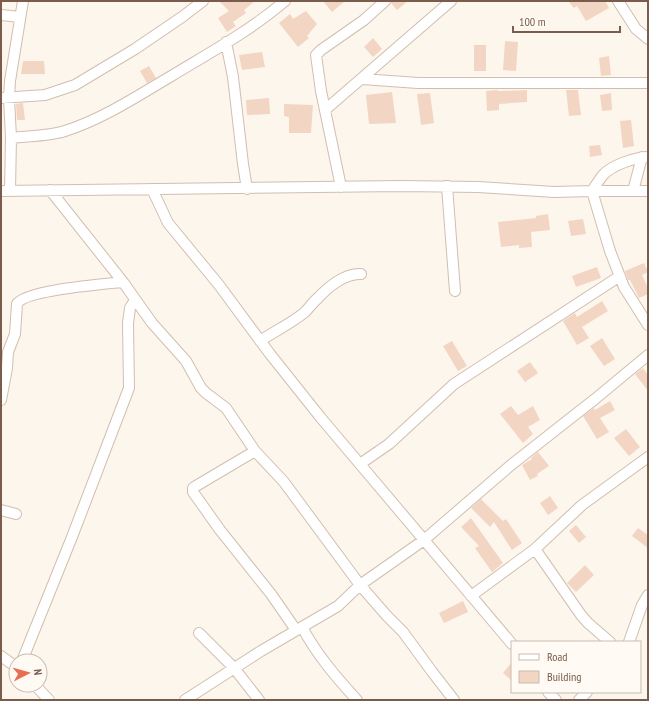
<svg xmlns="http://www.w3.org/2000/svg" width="649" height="701" viewBox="0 0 649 701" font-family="'PT Sans Narrow',sans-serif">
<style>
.building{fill:#f3d5c3}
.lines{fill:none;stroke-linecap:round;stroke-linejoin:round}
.minor-casing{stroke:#d1beb0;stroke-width:12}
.minor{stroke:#fff;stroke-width:10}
</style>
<rect width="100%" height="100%" fill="#fdf6ec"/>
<path class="building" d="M219 1H255L244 10 246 13 233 22 236 26 227 32 218 18 229 11Z
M323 1H345L332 12Z
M391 1H408L397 10 391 3Z
M568 1H605L609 8 586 21 577 6 574 8Z
M306 11 317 24 307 36 309 38 298 47 279 23 290 14 293 19Z
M373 38 382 49 373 57 364 47Z
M505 41 518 42 516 71 503 70Z
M474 45H486V71H474Z
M262 52 265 67 242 70 239 55Z
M609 56 611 75 601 76 599 58Z
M23 61H44L45 74H21Z
M149 66 156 78 147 83 140 71Z
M498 90V91L527 90V102L499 104V110L487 111 486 91Z
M566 90H578L581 115 569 116Z
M392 92 396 123 369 124 366 95Z
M430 93 434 123 421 125 417 94Z
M611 93 612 110 602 111 600 95Z
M269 98 270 114 247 115 246 100Z
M23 103 25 120H17L16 104Z
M284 104 313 105 311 133H289V117L284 116Z
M631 120 634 146 623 148 620 121Z
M600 145 602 155 590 157 589 146Z
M548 214 550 230 531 232 532 247 519 248V245L501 247 498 222 536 218V216Z
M583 219 586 234 571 236 568 221Z
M644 263 648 272 642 275 648 288V294L639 298 630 280H628L625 271Z
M597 267 601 278 576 287 572 276Z
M602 301 608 311 582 327 589 338 577 345 563 321 575 313 577 317Z
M602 338 615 359 604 366 590 346Z
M452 341 467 366 458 371 443 346Z
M530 362 538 373 525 382 517 371Z
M643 368 648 375V391L635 374Z
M610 401 615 410 600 418 609 432 597 439 583 416 594 408 595 410Z
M511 406 518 415 533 406 540 420 528 427 533 434 523 443 500 414Z
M626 429 640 447 629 456 614 438Z
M538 452 549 466 537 474 538 476 530 480 522 465 532 459 531 458Z
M550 496 558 508 548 515 540 503Z
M481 499 503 521 506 519 522 543 512 550 494 522 490 527 471 508Z
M471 518 503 563 492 572 475 548 479 546 461 527Z
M576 525 586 537 579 543 569 531Z
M638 528 648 535V548L632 536Z
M585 565 594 575 576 592 567 583Z
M463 601 468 612 444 623 439 613Z
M512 662V681L503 673Z"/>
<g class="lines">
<defs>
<path id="minor" d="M618 1 636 29 648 39
M1 15 20 17
M226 42 233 77 243 164 247 189
M362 79 418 83H648
M1 98 45 95 75 85 135 49 182 17 203 1
M325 110 451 1
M11 138C27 136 50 136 65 131 103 119 139 95 173 75 211 52 251 30 285 1
M648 157C636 157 612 165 603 175 599 180 596 185 592 191L610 251 624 287 648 325
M447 186 455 291
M341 187 321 91 316 55 321 50 364 20 385 1
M152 189 168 223 219 285 270 354 321 418 512 644
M10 190 11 138 9 98 10 81 23 1
M50 190 123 282 152 323 186 361 201 388 206 393 226 408 255 451 284 482 360 585 387 616 403 632 433 673 454 700
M1 191 401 186 478 187 554 192 592 191H648
M633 191 642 157
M260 341C275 331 292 323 305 312 310 307 313 302 318 298 328 287 345 273 361 274
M1 400 7 368 8 352 15 334 17 304C25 290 105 284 123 282
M255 451 196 486 193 488V492L220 530 271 594 296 630
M360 464 389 444 454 384 620 276
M1 510 16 514
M535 549 581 615 588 623 610 642
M471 596 535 549 582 505 648 457
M302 627 338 606 360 585 424 540 511 465 595 399 648 355
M199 633 234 668 259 700
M629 642 642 605 648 595
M1 656 16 667
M22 661 72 537 129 388 128 323 130 308 135 300
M35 685 49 700
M548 692 556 700
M185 700 261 651 302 627C317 655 336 677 357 700
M579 700 587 692"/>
</defs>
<use href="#minor" class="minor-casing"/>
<use href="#minor" class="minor"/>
</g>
<rect width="649" height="701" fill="none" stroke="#7a5c4d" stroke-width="4"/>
<rect x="511" y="641" width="130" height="52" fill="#fffaf3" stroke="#cabbb1"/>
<rect x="519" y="654" width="20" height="6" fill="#ffffff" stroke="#cabbb1"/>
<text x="547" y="661" font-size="12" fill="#7a5c4d">Road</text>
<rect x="519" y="671" width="20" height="12" fill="#f3d5c3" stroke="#cabbb1"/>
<text x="547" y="681" font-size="12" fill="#7a5c4d">Building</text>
<g transform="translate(28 673) rotate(84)"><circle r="19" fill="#fffaf3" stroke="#cabbb1"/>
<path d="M0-3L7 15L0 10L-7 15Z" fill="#e76f51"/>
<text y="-6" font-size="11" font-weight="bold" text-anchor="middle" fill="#7a5c4d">N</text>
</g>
<path d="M513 26v6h107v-6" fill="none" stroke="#7a5c4d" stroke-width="2"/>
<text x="519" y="26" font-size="12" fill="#7a5c4d" stroke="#fffaf3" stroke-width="3" paint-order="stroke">100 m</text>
</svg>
